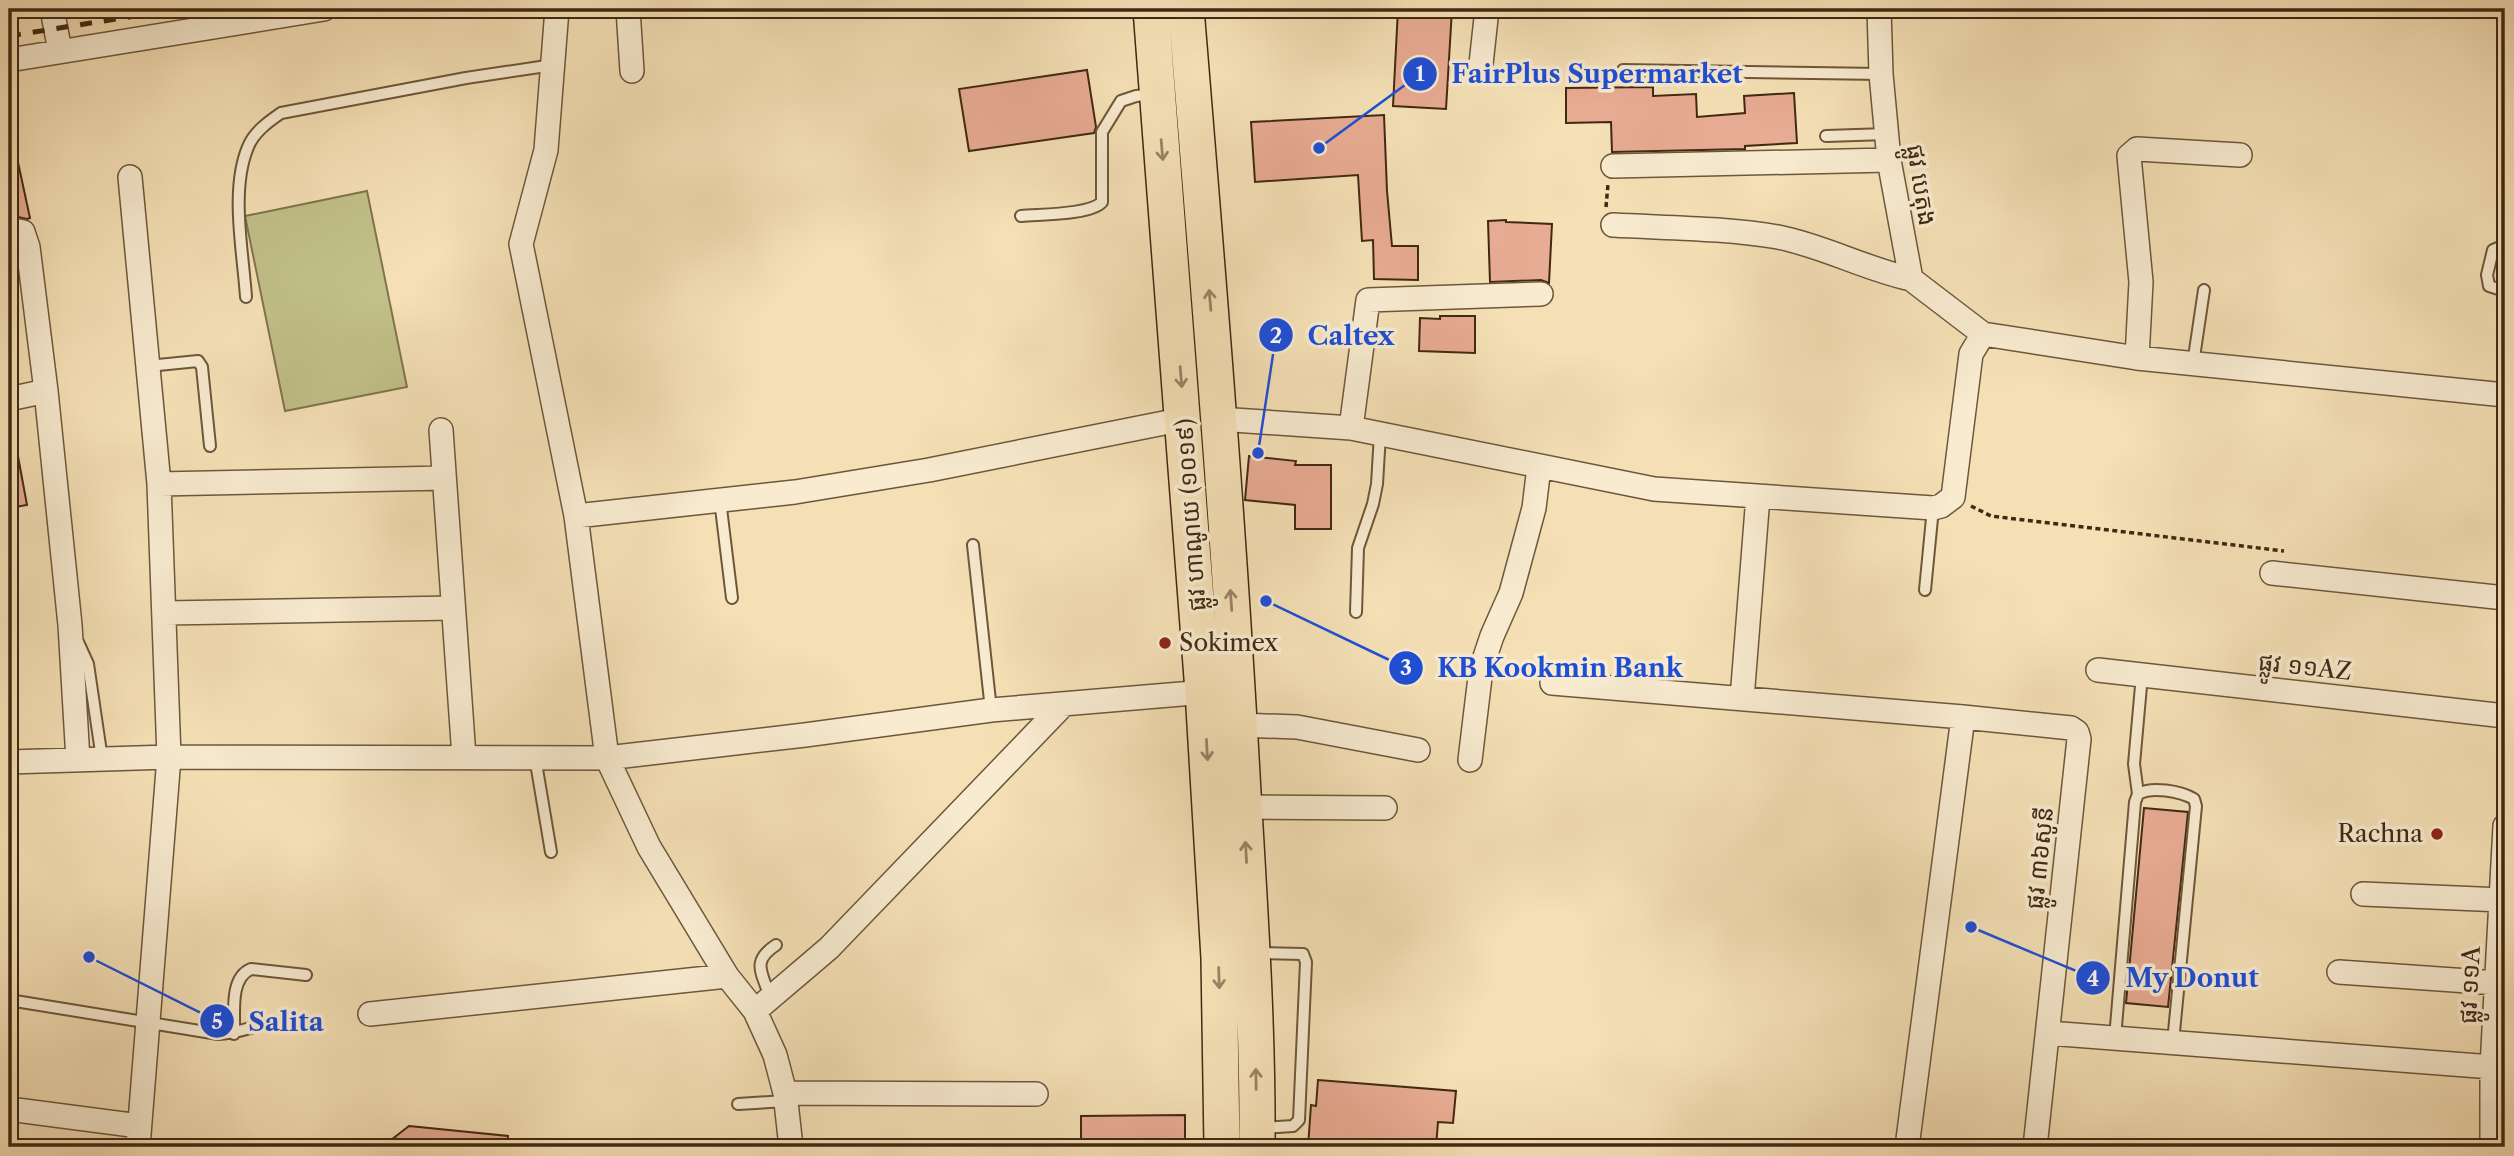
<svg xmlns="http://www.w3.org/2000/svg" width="2514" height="1156" viewBox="0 0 2514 1156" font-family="'Libre Caslon Text','Noto Sans Khmer',serif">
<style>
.green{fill:#c2c089;stroke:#81744e;stroke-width:2}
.building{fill:#e8ab93;stroke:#402912;stroke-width:2}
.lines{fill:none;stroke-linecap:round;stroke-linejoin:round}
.lane-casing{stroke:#6d573b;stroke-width:14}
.street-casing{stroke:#6d573b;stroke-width:26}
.primary-casing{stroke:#402912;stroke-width:38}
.path{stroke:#402912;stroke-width:3.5;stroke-dasharray:5 3.5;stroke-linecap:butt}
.lane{stroke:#f8ebd0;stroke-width:10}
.street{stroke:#f8ebd0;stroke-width:23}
.primary{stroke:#f5e0b6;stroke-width:35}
.rail{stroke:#402912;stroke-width:5;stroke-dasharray:12 12;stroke-linecap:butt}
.oneway{stroke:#9a8464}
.poi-dot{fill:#8f2418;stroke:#f8ebd0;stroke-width:2.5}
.labels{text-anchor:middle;stroke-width:7;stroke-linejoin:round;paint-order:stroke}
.street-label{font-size:24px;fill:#402912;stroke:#f8ebd0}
.poi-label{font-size:24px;fill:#402912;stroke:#f8ebd0;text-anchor:start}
.leader{fill:none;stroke:#1d4ed8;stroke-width:2.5}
.callout-dot{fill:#1d4ed8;stroke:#f8ebd0;stroke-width:2.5}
.mark-label{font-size:21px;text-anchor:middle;font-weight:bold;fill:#fff}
.callout-label{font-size:26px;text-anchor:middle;font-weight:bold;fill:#1d4ed8;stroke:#f8ebd0;stroke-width:7;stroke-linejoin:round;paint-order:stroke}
</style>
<rect width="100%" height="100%" fill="#f5e0b6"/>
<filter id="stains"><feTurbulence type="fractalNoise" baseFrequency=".00286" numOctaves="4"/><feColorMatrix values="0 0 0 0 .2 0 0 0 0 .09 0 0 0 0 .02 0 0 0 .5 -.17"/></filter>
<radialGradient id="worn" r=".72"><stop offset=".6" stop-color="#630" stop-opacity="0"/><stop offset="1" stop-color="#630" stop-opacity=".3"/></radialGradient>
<path class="green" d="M367 191 407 387 285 411 245 216Z"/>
<path class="building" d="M1398 9H1452L1446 109 1393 106Z
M1087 70 1096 127 1094 133 969 151 959 89Z
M1653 87V96L1696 94 1697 117 1745 113 1744 96 1794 93 1797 143 1745 146V149L1612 152 1611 122 1566 123V88Z
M1384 115 1387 191 1392 246H1418V280L1374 279 1373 240 1362 241 1358 175 1255 182 1251 122Z
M16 153 30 218 27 219 9 215V154Z
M1506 220V222L1552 224 1549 283 1541 280 1490 282 1488 221Z
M1440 316H1475V353L1419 351 1420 318 1440 319Z
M17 451 27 505 9 508V452Z
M1249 456 1296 461 1295 465H1331V529H1295V505L1245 500Z
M2144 808 2188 812 2168 1007 2126 1003Z
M1318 1080 1456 1091 1453 1123 1438 1122 1436 1147H1308L1311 1105 1316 1106Z
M1185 1115V1147H1081V1116Z
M409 1126 508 1136 507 1147H382Z"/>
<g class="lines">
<defs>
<path id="lane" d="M1623 70 1881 74
M1826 136 1887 134
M1021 216C1040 214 1090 215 1102 202V132L1121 101 1136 96 1154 94
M2505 245 2493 250 2487 275 2489 286 2505 291
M246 297C243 251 230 190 248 147 254 132 268 122 281 113L466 78 553 65
M2193 364 2204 290
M148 366 198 361 202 367 210 446
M720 500 732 598
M973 545 991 710
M1925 590 1933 508
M1356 612 1358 548 1373 504 1377 484 1380 434
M78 642 88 664 102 759
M535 757 551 852
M2138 794C2152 786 2180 791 2194 799L2196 806 2173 1042
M1255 953 1303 954 1306 962 1299 1120 1293 1126 1263 1128
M770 998C763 973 750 962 776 945
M9 1000 218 1034C236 1034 248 1028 264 1024 276 1021 288 1022 300 1023
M234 1034C235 1014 229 978 251 969L306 975
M2115 1038 2135 802 2138 794 2134 764 2142 675
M738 1104 786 1101"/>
<path id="street" d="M52 9 60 51
M557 9 546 150 521 244 576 516 607 758 649 847 727 976 755 1011 775 1055 785 1093 791 1147
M628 9 632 71
M1879 9 1881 74 1889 160 1911 279 1983 334 2137 358 2505 395
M9 60 324 9
M1481 64 1487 9
M1613 166 1889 160
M130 177 159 484 169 757 138 1147
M1613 225C1667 228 1725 228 1778 237 1824 246 1865 269 1911 279
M9 229 23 232 28 247 46 391 70 625 78 760
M2137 358 2141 282 2129 156 2137 149 2240 155
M9 399 46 391
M1219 419 1351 428 1654 489 1933 508 1941 506 1953 497 1971 354 1983 334
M1351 428 1368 300 1541 294
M441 430 464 757
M159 484 444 478
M576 516 795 492 929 470 1184 419
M2272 573 2505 598
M165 613 453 608
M2098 670 2505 716
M1552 683 1963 717 2071 728 2077 732 2079 739 2035 1147
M1742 699 1758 496
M1239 725 1297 727 1418 750
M1470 760 1481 669 1492 636 1511 593 1534 508 1539 467
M9 762 169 757 607 758 805 735 991 710 1217 691
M1244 807 1385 808
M2363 894 2502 900
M2339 972 2497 983
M755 1011 829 948 1064 704
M370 1014 727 976
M2048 1033 2492 1067
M785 1093 1036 1094
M9 1109 139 1126
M1907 1147 1963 717
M2492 1147V1067L2505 826"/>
<path id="primary" d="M1151 9 1203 691 1219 958 1222 1147
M1186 9C1207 264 1228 519 1242 775 1249 899 1258 1023 1257 1147"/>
</defs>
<use href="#lane" class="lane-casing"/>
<use href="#street" class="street-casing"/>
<use href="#primary" class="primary-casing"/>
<path class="path" d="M1606 207 1608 184
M1971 506 1991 516 2284 551"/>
<use href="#lane" class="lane"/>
<use href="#street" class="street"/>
<use href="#primary" class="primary"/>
<path class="rail" d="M9 36 179 9"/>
</g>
<defs><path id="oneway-shaft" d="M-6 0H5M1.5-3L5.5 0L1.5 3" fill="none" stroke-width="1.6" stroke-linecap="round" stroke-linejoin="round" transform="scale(1.75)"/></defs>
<g class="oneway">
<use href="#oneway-shaft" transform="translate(1162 150) rotate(85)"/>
<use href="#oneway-shaft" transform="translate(1210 300) rotate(-95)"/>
<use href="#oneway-shaft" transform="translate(1181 377) rotate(85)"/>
<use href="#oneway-shaft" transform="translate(1231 600) rotate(-94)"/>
<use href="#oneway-shaft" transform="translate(1207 750) rotate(87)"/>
<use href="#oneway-shaft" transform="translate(1246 852) rotate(-93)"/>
<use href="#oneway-shaft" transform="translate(1219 978) rotate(88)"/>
<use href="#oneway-shaft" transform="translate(1256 1079) rotate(-91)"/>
</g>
<g class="poi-dot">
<circle cx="1165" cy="643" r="7"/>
<circle cx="2437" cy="834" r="7"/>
</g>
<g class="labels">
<g class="street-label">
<text transform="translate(1921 185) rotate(81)" y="8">ផ្លូវ បេតុង</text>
<text transform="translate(1191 515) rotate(-94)" y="8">ផ្លូវ ហាណូយ (១០១៩)</text>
<text transform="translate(2305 667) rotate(6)" y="8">ផ្លូវ ១១AZ</text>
<text transform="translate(2040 858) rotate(-84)" y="8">ផ្លូវ ៣៦សូនី</text>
<text transform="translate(2470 985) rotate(-87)" y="8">ផ្លូវ ១១A</text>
</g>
<g class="poi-label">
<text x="1179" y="651">Sokimex</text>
<text x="2423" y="842" text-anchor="end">Rachna</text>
</g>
</g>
<path class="leader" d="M1319 148L1420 74M1258 453L1276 335M1266 601L1406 668M1971 927L2093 978M89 957L217 1021"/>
<g class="callout-dot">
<circle cx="1319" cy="148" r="7"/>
<circle cx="1258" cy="453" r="7"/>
<circle cx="1266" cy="601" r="7"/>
<circle cx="1971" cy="927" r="7"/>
<circle cx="89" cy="957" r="7"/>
<circle cx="1420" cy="74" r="18"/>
<circle cx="1276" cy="335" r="18"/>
<circle cx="1406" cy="668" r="18"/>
<circle cx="2093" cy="978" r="18"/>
<circle cx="217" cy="1021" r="18"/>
</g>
<g class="mark-label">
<text x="1420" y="81">1</text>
<text x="1276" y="343">2</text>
<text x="1406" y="675">3</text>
<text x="2093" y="986">4</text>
<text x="217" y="1029">5</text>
</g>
<g class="callout-label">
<text x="1597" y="83">FairPlus Supermarket</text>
<text x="1351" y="345">Caltex</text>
<text x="1560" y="677">KB Kookmin Bank</text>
<text x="2192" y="987">My Donut</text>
<text x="286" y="1031">Salita</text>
</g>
<rect width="2514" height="1156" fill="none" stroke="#f5e0b6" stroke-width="35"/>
<rect x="10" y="10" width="2493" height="1135" fill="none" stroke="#402912" stroke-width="3.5"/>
<rect x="18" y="18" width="2479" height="1121" fill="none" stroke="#402912" stroke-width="2"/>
<rect width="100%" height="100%" filter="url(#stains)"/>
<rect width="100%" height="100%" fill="url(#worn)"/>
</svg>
